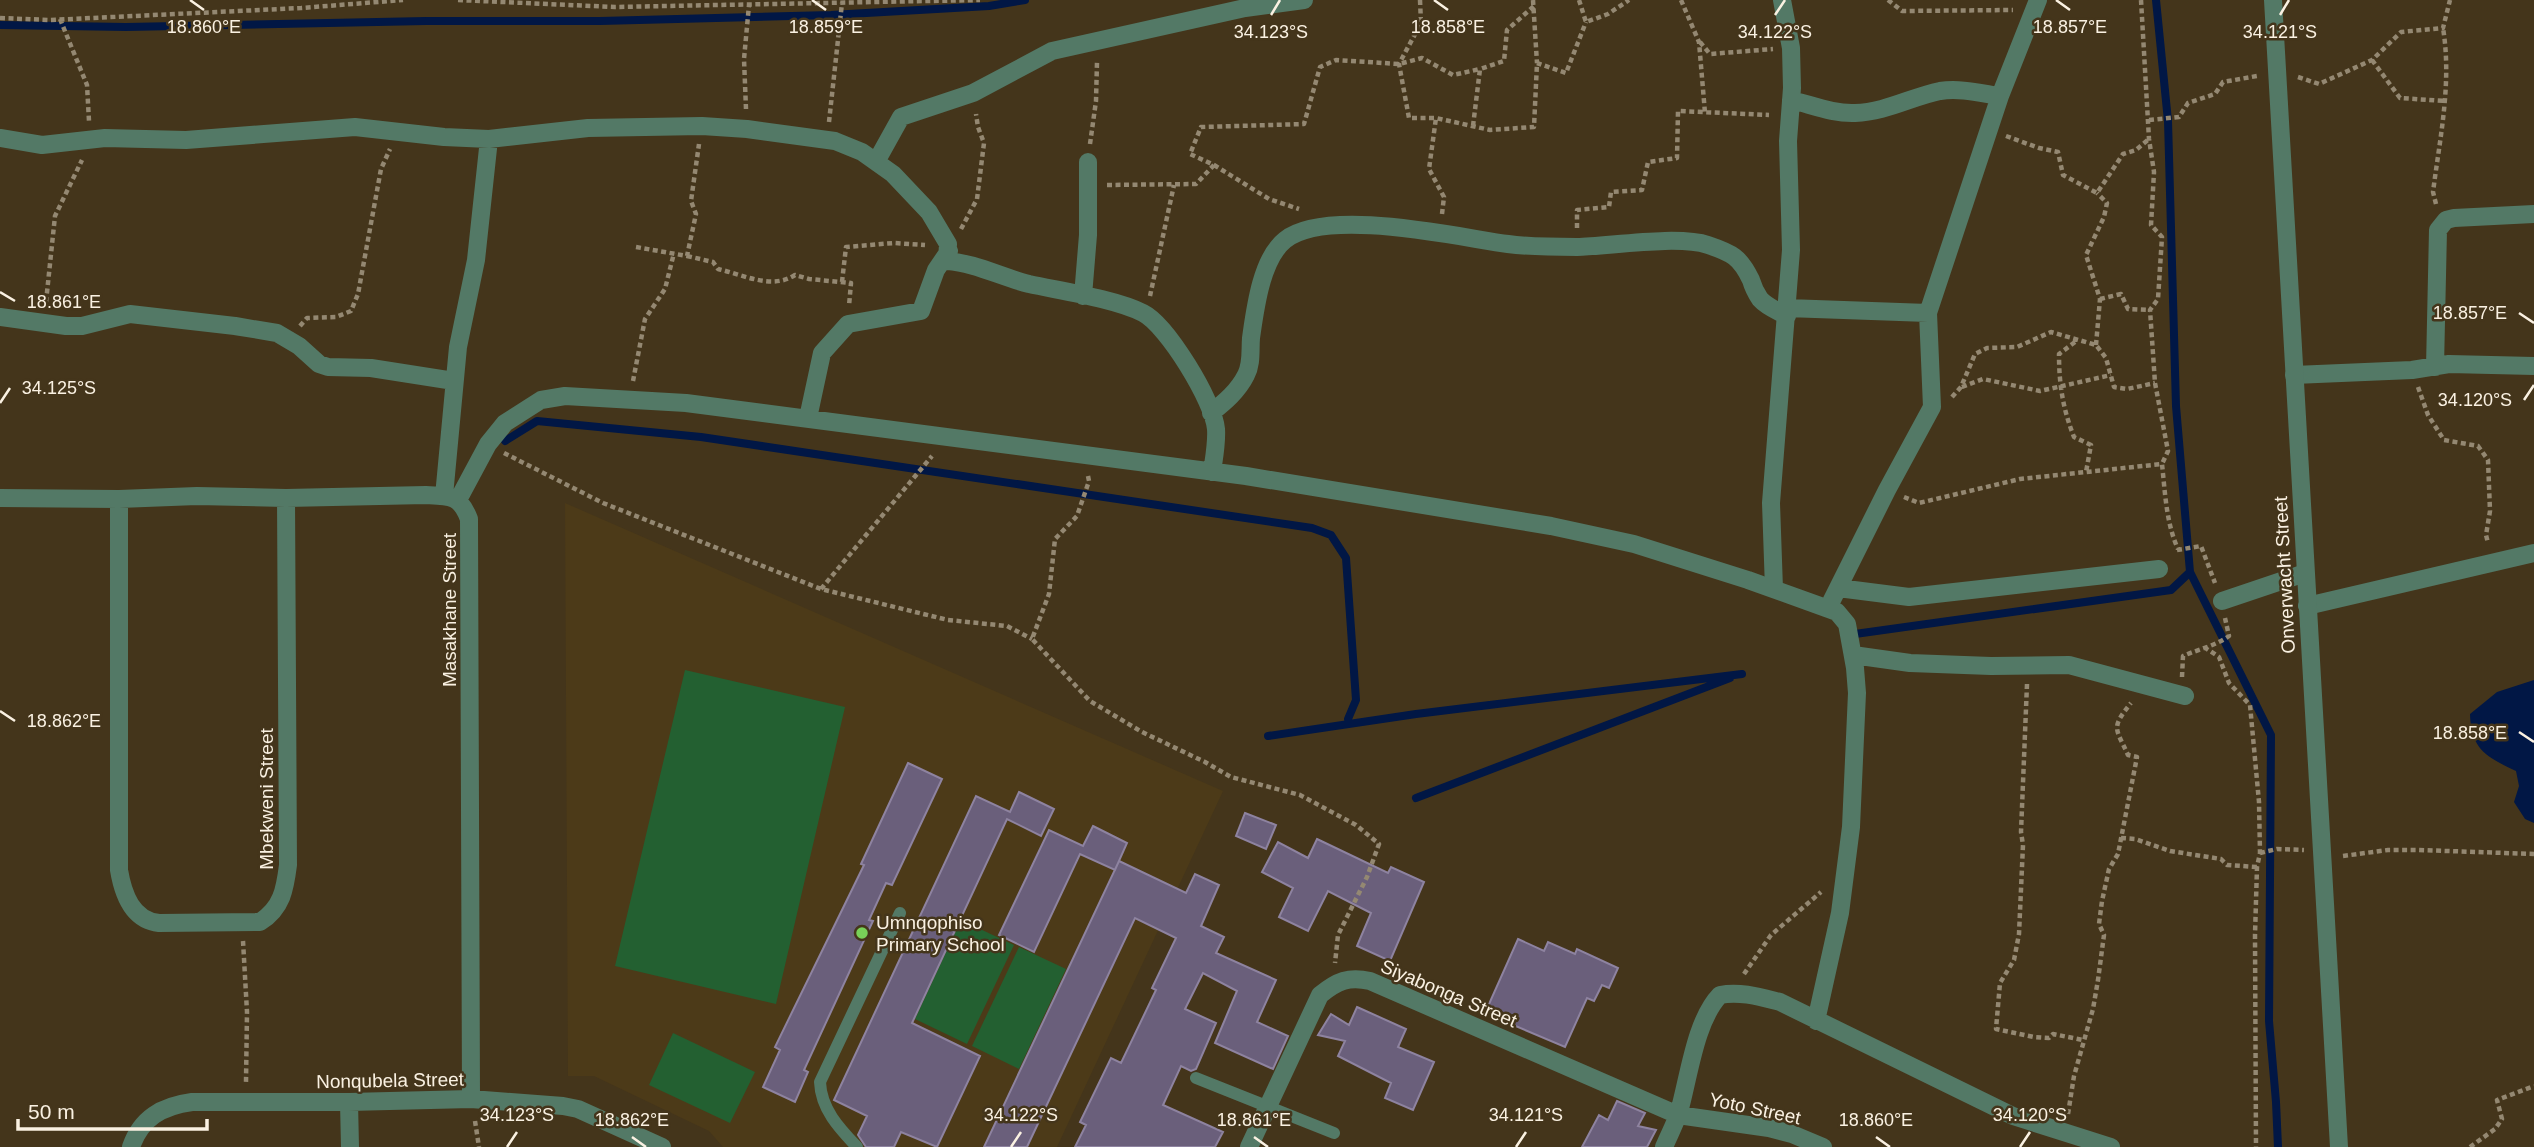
<svg xmlns="http://www.w3.org/2000/svg" width="2534" height="1147" viewBox="0 0 2534 1147" font-family="Arial,sans-serif">
<style>
.built{fill:#4c3a18}
.green{fill:#236031}
.water{fill:#011745}
.lines{fill:none;stroke-linecap:round;stroke-linejoin:round}
.stream{stroke:#011745;stroke-width:8}
.building{fill:#6a5f7b;stroke:#8e83a0;stroke-width:2}
.path{stroke:#948872;stroke-width:4.5;stroke-dasharray:5 3.5;stroke-linecap:butt}
.service{stroke:#537966;stroke-width:12}
.minor{stroke:#537966;stroke-width:18}
.tertiary{stroke:#537966;stroke-width:18}
.ticks{fill:none;stroke:#faf1e2;stroke-width:2.5}
.poi-dot{fill:#78d158;stroke:#44351b;stroke-width:2.5}
.labels{text-anchor:middle;stroke-width:5;stroke-linejoin:round;paint-order:stroke}
.street-label{font-size:19px;fill:#faf1e2;stroke:#44351b}
.poi-label{font-size:19px;fill:#faf1e2;stroke:#44351b;text-anchor:start}
.ticks-label{font-size:18px;text-anchor:middle;fill:#faf1e2;stroke:#44351b;stroke-width:5;stroke-linejoin:round;paint-order:stroke}
</style>
<rect width="100%" height="100%" fill="#44351b"/>
<path class="built" d="M565 503 1223 791 1057 1147H723L709 1131 594 1076H568Z"/>
<path class="green" d="M685 670 845 707 776 1004 615 966Z
M961 920 1014 945 967 1044 915 1019Z
M1019 947 1066 969 1019 1069 972 1046Z
M673 1033 755 1072 730 1123 649 1085Z"/>
<path class="water" d="M2534 680V823L2525 819 2514 802 2519 786 2516 771C2487 757 2471 750 2470 714L2497 692Z"/>
<g class="lines">
<path class="stream" d="M0 25 126 27 426 21H600L831 15 989 6 1025 0
M505 441 537 421 701 437 1312 528 1331 535 1346 558 1356 700 1348 719 1349 724
M2190 572 2271 735 2269 1021 2276 1102 2278 1147
M1855 634 2171 590 2190 572 2176 406 2168 121 2156 0
M1268 736 1416 714 1742 674
M1416 798 1730 678"/>
</g>
<path class="building" d="M908 763 942 779 892 885 886 883 869 920 873 921 804 1070 808 1072 795 1102 763 1087 780 1050 775 1047 864 865 861 864Z
M1019 792 1054 809 1041 836 1007 819 912 1023 980 1056 937 1147 901 1132 894 1147H866L858 1135 867 1116 834 1100 976 796 1010 812Z
M1245 813 1276 825 1266 849 1236 836Z
M1093 826 1127 843 1115 870 1080 854 1034 952 999 935 1049 830 1083 846Z
M1317 839 1388 873 1391 867 1424 882 1390 961 1357 946 1371 913 1328 891 1308 931 1279 917 1293 888 1262 872 1278 842 1308 858Z
M1119 861 1186 893 1195 874 1219 885 1201 926 1224 937 1216 953 1276 980 1257 1022 1288 1036 1273 1069 1215 1043 1237 991 1203 973 1185 1009 1216 1023 1196 1069 1191 1071 1181 1066 1163 1105 1223 1132 1215 1147H1075L1086 1125 1080 1122 1111 1058 1121 1063 1156 990 1152 988 1176 938 1135 918 1027 1147H984Z
M1518 939 1544 951 1548 942 1575 954 1577 949 1618 968 1609 988 1602 985 1594 1001 1587 998 1565 1047 1485 1013Z
M1357 1007 1406 1029 1398 1047 1434 1062 1413 1110 1385 1098 1391 1083 1338 1056 1345 1041 1318 1035 1331 1014 1349 1025Z
M1617 1101 1645 1113 1638 1126 1656 1130 1647 1147H1582L1599 1115 1608 1120Z"/>
<g class="lines">
<path class="path" d="M458 0 615 7 980 0
M1420 0 1421 23 1399 64 1409 118H1436
M1533 0 1537 63
M1579 0 1586 22 1608 14 1629 0
M1681 0 1699 42 1705 113
M1888 0 1902 11 2013 10
M2141 0 2149 139 2154 172 2151 225 2162 237 2158 299 2150 310 2155 383 2168 451 2162 464
M0 18 50 20 301 8 403 0
M60 19 87 85 89 121
M1700 42 1710 54 1773 49
M2372 60 2400 98 2445 101
M2298 77 2319 84 2372 60 2401 32 2443 28 2450 0
M746 109 744 59 749 5
M2149 120 2179 117 2188 103 2215 94 2223 82 2257 76
M829 122 842 3
M1473 126 1480 69 1504 61 1507 30 1534 6
M2006 136 2039 148 2058 152 2063 175 2097 193 2123 154 2136 150 2149 139
M1090 144 1096 101 1097 62
M1214 165 1269 199 1299 209
M1107 185 1196 184 1214 165 1190 154 1201 127 1304 124 1320 67 1336 60 1399 64 1422 58 1453 75 1480 69
M2436 204 2433 192C2440 137 2452 83 2443 28
M1442 214 1444 197 1429 169 1436 118 1490 130 1534 127 1537 63 1566 73 1586 22
M1577 228V210L1609 207 1611 192 1642 190 1648 162 1677 158 1678 111 1769 115
M961 229 977 199 984 143 978 127 976 114
M636 247 687 256 696 214 691 201 699 144
M687 256 713 262 718 269C744 275 772 290 795 275L809 279 851 283 849 306
M842 282 846 247 894 243 925 245
M1150 296 1174 185
M2100 299 2121 294 2128 309 2150 310
M46 302 55 216 82 160
M300 326 307 318 336 317 351 311 358 294 381 169 390 149
M2075 342 2059 354C2059 385 2063 409 2074 437L2091 445 2086 472
M2096 345 2100 299 2086 255 2104 217 2107 203 2097 193
M633 381 645 319 665 289 674 253
M1962 387 1983 379 2040 391 2111 375
M2418 387 2428 415 2444 440 2478 446 2488 460 2490 511 2486 535 2488 543
M1952 397 1961 387 1975 354 1987 348 2017 347 2051 332 2096 345 2106 358 2114 387 2127 389 2155 383
M504 453 603 503 821 589 948 620 1007 626 1032 639
M1088 476 1089 481 1077 516 1055 539 1049 594 1032 639 1090 701 1142 732 1205 762 1231 777 1300 795 1356 825 1379 844 1367 877 1338 935 1335 963
M1904 497 1919 503 2020 479 2162 464C2165 491 2166 523 2178 549
M2177 550 2201 546 2215 583
M821 589 932 456
M2204 647 2219 657 2229 683 2250 705 2259 802 2260 853 2257 867 2255 935 2256 1147
M2182 677 2183 656C2199 649 2215 646 2229 636L2225 618
M2027 684 2021 832 2023 845 2019 934 2014 960 2000 983 1996 1029 2034 1037 2049 1038 2053 1034 2083 1040
M2121 838 2135 839 2170 851 2221 859 2227 865 2257 867
M2260 853 2277 849 2304 850
M2343 856 2388 850H2419L2534 854
M243 941 247 1012 246 1082
M1744 974 1771 935 1821 892
M2068 1114 2074 1076 2093 1009 2098 980 2104 935 2099 924 2102 901 2109 869 2118 854 2137 757 2128 755C2116 728 2110 729 2131 703
M475 1121 479 1147
M2470 1147 2495 1129 2502 1119 2497 1100 2534 1086"/>
<path class="service" d="M1196 1078 1334 1133
M857 1147C839 1128 821 1109 820 1082L900 913"/>
<path class="minor" d="M1791 100C1812 105 1834 114 1855 113 1886 112 1911 97 1940 91 1960 88 1980 93 2000 96
M0 138 42 145 105 138 186 140 355 127 444 137 489 139 588 128 702 126 747 129 835 141 862 152 893 174 929 212 948 244 947 261C975 263 1001 277 1029 284 1061 291 1116 299 1143 313 1167 325 1214 402 1216 429 1217 443 1214 458 1212 472
M876 162 901 117 973 93 1052 51 1245 8 1304 0
M1083 296 1088 235V162
M1787 308 1928 313
M0 317 66 326H82L130 314 235 326 277 333 299 346 319 364 328 367 371 368 454 381
M2435 367 2438 230 2446 220 2454 218 2534 214
M2294 375 2412 370 2449 364 2534 366
M1211 413C1225 402 1238 391 1246 375 1252 364 1250 350 1251 338 1255 310 1261 259 1285 240 1326 207 1457 237 1508 244 1530 247 1554 247 1577 247 1611 246 1678 235 1708 245 1732 253 1740 257 1751 280 1753 287 1756 293 1760 299 1767 307 1778 311 1787 316
M808 418 822 353 848 324 921 311 936 270 949 251
M444 496 458 347 476 260 489 139
M0 498 119 499 197 496 286 498 426 495C450 496 460 495 469 519L471 1099
M119 499V870C123 894 132 920 159 923L260 922C282 908 285 889 288 865L286 498
M458 500 488 444 505 423 541 400 565 396 686 403 1246 476 1551 526 1634 544 1748 580 1837 612 1847 624 1855 668 1857 693 1851 827 1840 913 1816 1021
M1838 588 1909 597 2159 569
M1774 589 1771 503 1791 250 1788 141 1792 88 1791 48 1782 0
M2222 601 2305 573
M2307 606 2534 553
M1828 608 1887 490 1932 407 1928 313 2000 96 2038 0
M1853 655 1910 663 1991 666 2069 665 2185 696
M349 1102 350 1147
M131 1147C141 1118 162 1106 192 1102H349L471 1099 563 1106 578 1109 662 1147
M1249 1147 1320 995C1337 981 1349 976 1370 981L1678 1115 1769 1128 1792 1134 1823 1147
M1664 1147C1669 1135 1675 1124 1679 1112 1689 1077 1695 1021 1720 995 1740 991 1760 997 1780 1002L2013 1116 2111 1147"/>
<path class="tertiary" d="M2273 0 2339 1147"/>
</g>
<path class="ticks" d="M190 0 204 10M812 0 826 10M1434 0 1448 10M2056 0 2070 10M1271 15 1280 0M1775 15 1785 0M2280 15 2289 0M0 292 15 301M2519 313 2534 323M2524 400 2534 385M0 403 10 388M0 711 15 721M2519 732 2534 742M632 1137 646 1147M1254 1137 1268 1147M1876 1137 1890 1147M507 1147 517 1132M1011 1147 1021 1132M1516 1147 1526 1132M2020 1147 2030 1132"/>
<circle class="poi-dot" cx="862" cy="933" r="7"/>
<g class="labels">
<g class="street-label">
<text transform="translate(2284 575) rotate(-93)" y="7">Onverwacht Street</text>
<text transform="translate(449 610) rotate(-90)" y="7">Masakhane Street</text>
<text transform="translate(266 799) rotate(-90)" y="7">Mbekweni Street</text>
<text transform="translate(1449 993) rotate(23)" y="7">Siyabonga Street</text>
<text transform="translate(390 1080) rotate(-1)" y="7">Nonqubela Street</text>
<text transform="translate(1755 1108) rotate(12)" y="7">Yoto Street</text>
</g>
<g class="poi-label">
<text x="876" y="929">Umnqophiso<tspan x="876" dy="22">Primary School</tspan></text>
</g>
</g>
<g class="ticks-label">
<text x="1448" y="33">18.858°E</text>
<text x="204" y="33">18.860°E</text>
<text x="826" y="33">18.859°E</text>
<text x="2070" y="33">18.857°E</text>
<text x="1271" y="38">34.123°S</text>
<text x="1775" y="38">34.122°S</text>
<text x="2280" y="38">34.121°S</text>
<text x="64" y="308">18.861°E</text>
<text x="2470" y="319">18.857°E</text>
<text x="59" y="394">34.125°S</text>
<text x="2475" y="406">34.120°S</text>
<text x="64" y="727">18.862°E</text>
<text x="2470" y="739">18.858°E</text>
<text x="517" y="1121">34.123°S</text>
<text x="1021" y="1121">34.122°S</text>
<text x="1526" y="1121">34.121°S</text>
<text x="2030" y="1121">34.120°S</text>
<text x="632" y="1126">18.862°E</text>
<text x="1254" y="1126">18.861°E</text>
<text x="1876" y="1126">18.860°E</text>
</g>
<path d="M18 1119v10h189v-10" fill="none" stroke="#faf1e2" stroke-width="3.5"/>
<text x="28" y="1119" font-size="21" fill="#faf1e2" stroke="#44351b" stroke-width="5" paint-order="stroke">50 m</text>
</svg>
